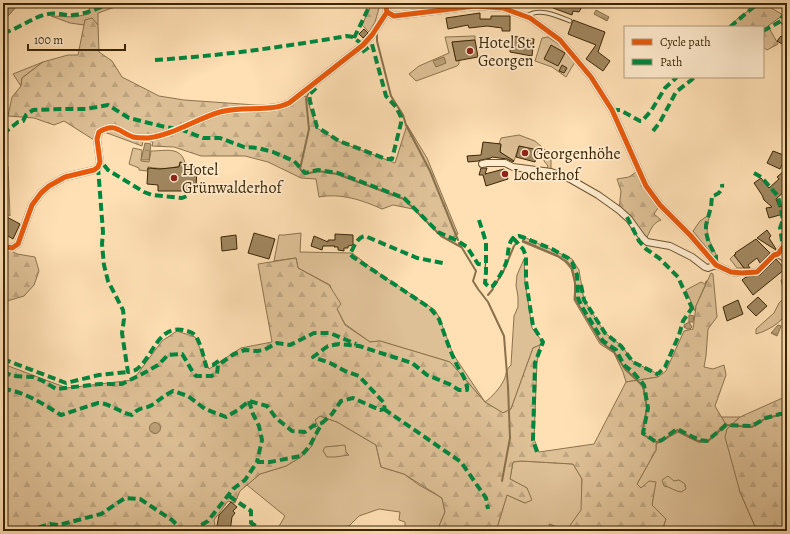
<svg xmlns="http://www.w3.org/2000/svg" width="790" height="534" viewBox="0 0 790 534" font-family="Alegreya,serif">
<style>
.green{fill:#dec096;stroke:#8c734d}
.forest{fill:url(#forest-firs);stroke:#8c734d}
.water{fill:url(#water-ripples);stroke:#88704a}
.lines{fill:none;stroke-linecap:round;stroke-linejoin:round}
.stream{stroke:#88704a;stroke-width:2}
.building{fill:#a18760;stroke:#3b2604}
.lane-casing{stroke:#6c5430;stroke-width:5}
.street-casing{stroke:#6c5430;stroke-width:8}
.lane{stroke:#ffebce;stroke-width:3}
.street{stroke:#ffebce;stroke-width:6}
.quiet{stroke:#00873e;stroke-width:4;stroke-dasharray:8 4;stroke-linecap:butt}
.cycleway-casing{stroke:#ffebce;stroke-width:8}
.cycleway{stroke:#e8590c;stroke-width:5}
.poi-dot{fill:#8f2418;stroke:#ffebce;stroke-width:1.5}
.labels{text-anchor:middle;stroke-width:3.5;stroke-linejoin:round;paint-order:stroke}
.poi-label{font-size:16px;fill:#3b2604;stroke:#ffebce;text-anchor:start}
</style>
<defs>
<pattern id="forest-firs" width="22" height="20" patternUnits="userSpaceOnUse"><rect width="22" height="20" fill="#dec096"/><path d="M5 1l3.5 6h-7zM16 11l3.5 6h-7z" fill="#bfa580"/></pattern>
<pattern id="water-ripples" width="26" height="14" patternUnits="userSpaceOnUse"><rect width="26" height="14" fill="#bca178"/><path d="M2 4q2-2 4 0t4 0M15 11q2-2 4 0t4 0" fill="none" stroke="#9a8360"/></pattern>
</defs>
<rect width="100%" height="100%" fill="#ffe0b4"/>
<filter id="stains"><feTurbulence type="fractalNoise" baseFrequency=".005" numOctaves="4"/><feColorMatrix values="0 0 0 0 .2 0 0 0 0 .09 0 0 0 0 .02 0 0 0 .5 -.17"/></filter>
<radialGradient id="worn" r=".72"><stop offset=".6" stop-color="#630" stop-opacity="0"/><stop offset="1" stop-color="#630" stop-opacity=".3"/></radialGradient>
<path class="green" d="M90 3H126L98 13V25L92 19 85 20 84 25 70 23 51 16 74 17 89 14Z
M475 36V40L452 42 456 60H459V64L457 66 416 81 409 74 419 66 449 53 445 37Z
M548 37 563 47 575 62 566 77 552 67 535 61 542 38Z
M43 62 22 78 21 86 13 74Z
M519 135 535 141 551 155V170L547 168 548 166 544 161 545 152 519 146 514 161 500 152 501 145 499 144 501 138Z
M133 148 142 150 141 161 149 162 151 151C165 151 181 146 185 163 174 170 160 169 148 167L147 171 139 170V168L129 164Z
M710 214C702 242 713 239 718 262L693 231 700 221Z
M301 233 300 252 352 253 374 270 435 310 439 317 453 354 485 402C492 397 500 388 504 380 507 373 505 371 511 365L514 316 518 307V297L516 285 517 275 524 259 525 281 532 328 542 341 540 345 533 348 511 409 503 413 485 402 450 362 380 341 370 342 345 324 337 309 330 285 298 268 296 258 274 261 279 235H284Z
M524 237 572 259 579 270 584 300 605 333 622 346 633 362 654 372 657 374 658 377 626 382 623 372 614 353 600 344 574 300 575 283 571 269 565 262 558 257 522 242Z
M734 255 744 268H737L730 259Z
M787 278C787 288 789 300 787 310 784 322 767 331 756 334V329L774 313 779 303 785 297 781 280Z
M706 281H707L696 306 695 311 686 290 701 282 705 284Z
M320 416 337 422 376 445 381 467 404 474 419 485 442 498 445 512 437 531H411V528L405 527V522L399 520 400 512 379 509 359 516 349 526 331 530H320L309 528 282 531 278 528 285 516 247 485 260 474 286 466 301 457 315 420Z
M721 417H740L727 429 740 492 757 531H662L666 519 652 505 655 482 641 488 637 484 656 450V444L678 432 700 443 725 423Z
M521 461 573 464 582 479V510L566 531 550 524 551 531H496L507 495 525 503 527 488 510 479 513 462Z"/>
<path class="forest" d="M372 3H380V5L375 22 369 32 362 25Z
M759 3H763L783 15 768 26 778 44 767 50 763 47V27H730L738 18Z
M92 18 98 25 99 52 112 61 122 77 159 96 184 100 270 106 306 96 317 128 340 142 395 163 407 125 427 158 458 234 450 240 444 238 413 209 393 205 382 209C362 200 341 193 319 197L316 179 301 178 268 162 245 156H201L174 147 152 146 153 142 143 141 142 146 99 130 94 140 64 121 54 125 34 118 8 116 12 97 21 86 22 78 43 62 68 55H78L85 20Z
M3 163 8 166 10 216 3 211Z
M639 170 660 205 654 214 661 220C652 223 650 232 646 239L619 210 621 191 617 179 629 177Z
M3 247 17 254 35 257 39 271 34 285 24 296 7 301 3 299Z
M296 258 298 268 329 285 341 304 337 309 345 325 370 342 380 341 450 362 485 402 503 413 511 409 533 348 540 345 537 362 534 439 539 452 594 444 626 382 658 377 666 371 684 331 693 329 696 306 711 273 713 274 717 317 708 329 706 356 704 367 713 369 724 365 726 375 715 406 725 423C703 446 707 447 678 432L656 444V450L637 484 641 488 649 481 656 482 652 505 666 519 662 531H551L549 524 566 531 581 510 582 479 573 464 521 461 513 462 510 479 527 488 532 500 525 503 507 495 496 531H437L445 512 442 498 404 474 381 467 376 445 337 422 320 416 315 420 319 428 312 446 301 457 286 466 260 474 240 491 235 503 228 501 214 520 216 531H3V364L67 388 133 380 162 341 177 331 195 337 209 369 241 348 272 342 258 264Z
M787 396V531H757L740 492 725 437 727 429 740 417Z
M345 445 346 452 349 455 335 457H327L323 451 325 447Z
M668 476 674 481 679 480 685 484 686 489 681 492C674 491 671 487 664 486L662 480Z"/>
<path class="water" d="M3 3H16L17 6 8 16 3 17Z
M596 10 609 17 607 21 594 14Z
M444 57 446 63 436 67 433 61Z
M145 143 151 144 149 160H141Z
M689 315 694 316 693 322H689L692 327 690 329H687L684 327V325L689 322Z
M778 325 781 326 777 336 771 333Z
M149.5 428a5.5 5.5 0 1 1 11 0a5.5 5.5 0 1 1-11 0Z"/>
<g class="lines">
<path class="stream" d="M390 5 391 3
M377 32V41L391 96 403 115 406 125 430 171 458 240
M310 89 306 99 309 129 300 169 305 174 318 171 337 174 404 199 441 236 461 247
M523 241 558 256 566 261 572 268 575 283V299L601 342 614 352 625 369 643 386 647 408 642 434 656 442 662 441 677 430 698 441H708L726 425 752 427 766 418 780 415H787
M459 243 476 271 473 281 478 289 488 302 504 336 508 387 510 438 502 481
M495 285 504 270 514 246 517 242
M488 295 493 289"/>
</g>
<path class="building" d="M554 3H584L579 12 573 11 572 15 553 8Z
M480 13V19H491V16H510V31H502V28L487 26 469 28 468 25 448 29 446 18Z
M573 20 605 32 598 52 610 61 603 71 586 59 596 45 568 34Z
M364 29 368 33 363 38 359 34Z
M511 36 534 39 532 56 510 52Z
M781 36 787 40 784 45 777 41Z
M475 40 478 57 456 61 452 42Z
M551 45 565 53 558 66 544 59Z
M562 65 567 68 564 73 559 71Z
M483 142 501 144 500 152 514 161 513 162 507 159 492 157 491 158 481 160 478 161 468 162 467 156 481 155Z
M519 146 538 150 535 162 516 157Z
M773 151 786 156 780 169 767 163Z
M180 162 191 164 197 169 196 187H186V191H158V185L147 184 148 168 160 169 179 167Z
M481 168H487L485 174 504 169 508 179 486 186 483 175H479Z
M784 171 787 174V186L784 189 786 190 776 199 779 207 787 204V213L769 218 766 208 772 207 764 200 762 195 754 183 761 178 769 188 779 179 777 177Z
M3 215 20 224 13 239 3 233Z
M767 230 771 236 769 238 776 249V250L757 238Z
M254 233 275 239 269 259 248 253Z
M335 234 353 235V245L348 246V248H344V251L338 250V247H334L335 246H323L322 250 311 246 314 236 328 242V240H335Z
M236 235 237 249 222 251 221 237Z
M756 239 770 253 760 263 757 258 748 265 750 268H744L734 255 736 254 735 253Z
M776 259 785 269 753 295 742 280 746 277 760 275Z
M758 297 767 306 756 316 747 307Z
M738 300 743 314 727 321 723 307Z
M231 502 237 507 233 511 235 513 232 517 230 531H216L219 515Z"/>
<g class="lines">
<defs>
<path id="lane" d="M527 16C539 7 558 16 570 21"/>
<path id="street" d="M385 3 387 12 394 16 475 6 503 8 530 18 560 40 591 77 612 110 646 186 660 205 690 235 716 265 731 272 742 273 757 272 774 255 778 254 783 247
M482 164 487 163H505L513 167 551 172 570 179 598 195 619 210 629 219 642 237 647 242 670 246 692 257 705 267 708 268 716 265
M3 246 12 248 18 244 32 205 41 193 49 186 65 177 94 170 98 167 100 162 97 139 99 132C115 122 119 132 133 137 137 138 143 138 148 138 173 135 196 119 220 112 242 105 268 113 289 103L363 45 372 35 387 12
M778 254 783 257 787 262"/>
</defs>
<use href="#lane" class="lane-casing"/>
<use href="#street" class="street-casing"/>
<use href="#lane" class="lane"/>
<use href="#street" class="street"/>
<path class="quiet" d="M787 13 782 17 781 21 787 27
M730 27 757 4
M763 31 781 21
M3 33C19 29 32 17 48 14 57 12 65 16 73 15 86 14 99 8 111 3
M354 38 371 3
M362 52 372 45
M155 60C219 56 283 47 347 36L353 37 363 45
M316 88 309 95 310 101 317 127 339 141 386 159H392L401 123V117L396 107 386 96 370 37
M612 110H620L640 121H642L651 111 665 88 677 77
M653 131 660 122 676 92 695 77
M3 134 18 122 23 121 26 115 33 110 64 109H86L108 105 129 118 165 127 180 129 203 138H220L244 147 258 148 273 152 294 161 305 173 318 170 338 173 404 198 438 232 458 241 467 247 478 264 486 265
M104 165 108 170 144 192 152 195 182 198 187 196 188 190
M98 167 103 232 102 244 104 265 108 281 123 310 124 319 122 333 128 372C131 371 135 371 137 369 153 357 158 325 183 330 187 331 192 332 195 335 200 341 204 358 206 366L213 365 220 360
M785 168 787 169
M754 173 761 177 778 196 783 220 780 228 783 247
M627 217 639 241 646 249 659 258 678 277 692 308V311
M479 220 486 242V272L485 283 489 287 493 286C498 279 503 271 506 263 509 254 507 245 513 238L519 236 525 238 552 249 568 258 572 262 577 275 578 298 582 307 603 341 616 350 624 365 633 372 644 385 648 408 643 433 656 442 662 440 677 429 699 440 707 441 726 425 752 426 766 418 780 414H787
M513 238 523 249 526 256V281L533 326 543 342 535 363 533 440 537 452
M716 263V256L709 244 706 232V225L711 207 712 196C718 195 723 191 722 184
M581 285 584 300 605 333 621 346 633 362 657 374 659 373 665 367 679 335 683 321 692 308
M3 359 66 383 99 375 128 372
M3 372 13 376 33 377 43 381 56 389 100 384H122L144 373 158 365 168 355 182 354C187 361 190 369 196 376H211L217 374 218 365 234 354 245 350 257 351 264 350 277 343 290 345 314 333H330L356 344
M3 389C24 391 43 404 61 415L98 403C110 403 120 413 132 415 141 405 144 410 152 405 159 400 165 395 173 391L188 396 205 409 226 417 238 410 249 401 267 406 276 418 292 431 305 432 313 426 322 423
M249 401 253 414 259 426 262 440 257 462
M384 409 461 462 486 498 488 509
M229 496 251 511V523L265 531
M27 531 50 524 59 525 101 514 125 498 140 499 172 520 180 528 187 531
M191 531 208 521 233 489 245 480 257 462H270L301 456 309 447 322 423 332 414 341 401 353 398 380 410 384 409 385 404 359 376 345 371 330 363 313 357 328 346 339 344 359 346 412 363 427 375 449 384 459 390H467C468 380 459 371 455 361 449 348 444 333 439 319L430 308 353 257 350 254C354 247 357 237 365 236L417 258 443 263"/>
<defs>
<path id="cycleway" d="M385 3 387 12 394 16 475 6 503 8 530 18 560 40 591 77 612 110 646 186 660 205 690 235 716 265 731 272 742 273 757 272 774 255 778 254 783 247
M3 246 12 248 18 244 32 205 41 193 49 186 65 177 94 170 98 167 100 162 97 139 99 132C115 122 119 132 133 137 137 138 143 138 148 138 173 135 196 119 220 112 242 105 268 113 289 103L363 45 372 35 387 12"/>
</defs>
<use href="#cycleway" class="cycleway-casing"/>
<use href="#cycleway" class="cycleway"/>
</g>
<g class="poi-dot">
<circle cx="470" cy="51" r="4"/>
<circle cx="525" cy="153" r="4"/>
<circle cx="505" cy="174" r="4"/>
<circle cx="174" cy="178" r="4"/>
</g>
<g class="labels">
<g class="poi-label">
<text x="478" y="48">Hotel St.<tspan x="478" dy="18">Georgen</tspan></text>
<text x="533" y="159">Georgenhöhe</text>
<text x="182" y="175">Hotel<tspan x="182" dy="18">Grünwalderhof</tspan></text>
<text x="513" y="180">Locherhof</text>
</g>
</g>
<rect width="790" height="534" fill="none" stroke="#ffe0b4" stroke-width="16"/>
<rect x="4" y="4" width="782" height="526" fill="none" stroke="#3b2604" stroke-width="2"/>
<rect x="8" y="8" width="774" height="518" fill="none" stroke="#3b2604"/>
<rect x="624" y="26" width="140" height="52" fill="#ffebce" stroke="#b19c7d"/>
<rect x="632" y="39" width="20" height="6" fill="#e8590c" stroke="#b19c7d"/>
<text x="660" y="46" font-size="12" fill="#3b2604">Cycle path</text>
<rect x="632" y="59" width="20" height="6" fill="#00873e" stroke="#b19c7d"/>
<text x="660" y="66" font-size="12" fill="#3b2604">Path</text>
<path d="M28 44v6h97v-6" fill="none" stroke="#3b2604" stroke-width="2"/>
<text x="34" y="44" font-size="12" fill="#3b2604" stroke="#ffebce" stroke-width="3" paint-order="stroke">100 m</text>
<rect width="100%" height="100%" filter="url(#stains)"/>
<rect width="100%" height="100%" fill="url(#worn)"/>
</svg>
